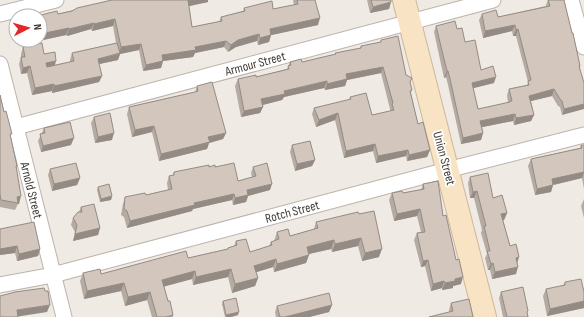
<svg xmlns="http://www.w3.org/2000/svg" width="584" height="317" viewBox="0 0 584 317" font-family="'Sofia Sans Condensed',sans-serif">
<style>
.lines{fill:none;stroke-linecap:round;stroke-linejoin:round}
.street-casing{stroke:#bdb3aa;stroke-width:17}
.secondary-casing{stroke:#ceb89a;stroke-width:24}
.street{stroke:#fff;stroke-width:15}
.secondary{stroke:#f8e3c5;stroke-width:22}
.wall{fill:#b5aba3}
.shaded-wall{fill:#948b84}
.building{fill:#d3c7bd;stroke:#948b84}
.labels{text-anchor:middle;stroke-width:3.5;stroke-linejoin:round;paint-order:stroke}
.street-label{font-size:13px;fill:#413a34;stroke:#fff}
</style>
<rect width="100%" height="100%" fill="#efeae3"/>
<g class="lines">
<defs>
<path id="street" d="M571 0 584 47
M0 14 56 0
M0 64 64 317
M16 127 493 0
M0 285 53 275 447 170 584 135"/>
<path id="secondary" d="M404 0 485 317"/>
</defs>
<use href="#street" class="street-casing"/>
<use href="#secondary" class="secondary-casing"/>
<use href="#street" class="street"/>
<use href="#secondary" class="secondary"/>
</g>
<path class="wall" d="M112 0H208V2L189 6 192 27 219 22 221 17 243 11 244 8 273 9 294 5 293 0H315L318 25 271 35 269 42 258 45 257 41 236 47 228 52 224 47 195 53 193 57 163 61 161 68 143 71 139 50 120 54 118 60 99 64 102 76 99 82 52 93V91L32 95 27 73 21 74 19 64 21 57V54L23 47 44 54 55 65 70 62V60L72 53 116 43 113 26 92 31 91 29 67 36 66 35 43 40 40 28V17L41 15 58 14Z
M367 0H391L389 9 370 13Z
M548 0H564L580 66 562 115 560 107 558 106 552 96 531 101 534 115 531 121 514 125 513 121 482 127 483 133 481 140 461 144 448 85 446 77 444 78 434 32 436 26 457 29 481 70 494 83 473 88 478 109 508 103 507 95 509 89 527 85 528 82 516 36H513L512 31 483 38 479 20 482 14 498 17 546 6V5Z
M381 40 406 75 412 78 410 84 412 90 411 93 418 124 430 150 427 157 407 161 406 156 376 163 373 151 344 158 335 120 316 127 312 114 314 108 349 100 350 97 372 115 390 111V109L381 73 347 80 345 86 325 90 324 88 284 97 282 100 262 105 263 107 260 113 241 117 235 86 238 79 256 77 287 69 290 62H302L335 54V53L360 48 361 46 380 42Z
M197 86 226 133 223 139 209 143 207 149 159 161 152 132 132 137 127 114 129 107 195 92Z
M0 95 17 166 16 169 19 204H18L15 210 0 207Z
M94 117 112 140 95 143 91 123Z
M44 128 71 145 41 152 38 141Z
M292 145 315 160 312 166 295 171 290 152Z
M581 145H584V189L582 178 553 185 551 192 535 195 528 166 531 159 580 148Z
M209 167H215L238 181 252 177 251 173 253 167 270 190 248 196 246 202 233 205 232 200 193 209 192 211 127 228 124 217 121 215 123 204 125 197 146 195 168 190 167 183 169 176 173 175 174 172Z
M50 169 80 178 77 185 52 191 48 175Z
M470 177 493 198 507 213 504 220H503L510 246 517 263 516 274 492 279 490 270H488L485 258 487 254 481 233 482 230 474 198H470L468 183Z
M423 184 443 216 461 284 453 286V288L442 290V288L431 291 425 266 421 267 414 240 417 233 421 232 417 216 394 221 389 200 392 193H403L421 190Z
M98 187 112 196 111 200 100 202 97 190Z
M584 199V218L581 206Z
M81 207 100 228 98 235 73 241 75 232 71 225 73 218 79 212Z
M359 214 379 257 362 261 358 246 332 252 331 249 309 254 306 263 274 272 273 267 256 272 258 278 255 286 232 293 228 277 193 285 192 279 164 286 168 301 173 315V317H152L147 300 125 306 121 291 84 299 80 281 83 273 101 274 188 258 227 249 228 248 234 246 236 241 250 252 269 246 271 242 274 241 277 232 290 236 314 229 316 222Z
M0 229 40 249 38 256 17 261 15 253 0 255Z
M565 282 584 308 547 316 543 296 546 289 563 286Z
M501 292 528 311 527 313 528 317H503L499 298Z
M223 301 238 315 231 317H225L222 304Z
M451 303 473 317 449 312V310Z
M332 305 329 312 309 317H276L275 312 277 306Z"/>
<path class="shaded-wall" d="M188 0H208V2L185 7Z
M391 2 389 9 370 13 373 7Z
M320 18 318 25 267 36 270 29Z
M115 19 113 26 92 31 94 24Z
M94 23 91 29 67 36 69 29Z
M515 25 512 31 483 38 485 31Z
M69 28 66 35 43 40 45 33Z
M518 29 516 36H513L516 30Z
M259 34 257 41 236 47 228 52 231 45 238 40Z
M271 35 269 42 258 45 260 38Z
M226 41 224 47 195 53 193 57 163 61 161 68 143 71 146 65 162 55 195 47Z
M141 44 139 50 120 54 118 60 95 65 98 59 119 54 121 47Z
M56 61 54 68 43 70 46 63Z
M30 66 27 73 21 74 23 68Z
M383 67 381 73 347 80 345 86 325 90 327 84 346 74Z
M447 71H448L446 77 444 78Z
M102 76 99 82 52 93 54 86Z
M496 77 494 83 470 89 472 83Z
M327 81 324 88 284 97 282 100 259 106 261 99 284 91Z
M54 84 52 91 32 95 35 88Z
M554 89 552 96 527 102 529 96Z
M584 104V109L562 115 564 109Z
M263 107 260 113 241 117 244 111Z
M338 113 335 120 316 127 319 120Z
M515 114 513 121 478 128 480 121Z
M534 115 531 121 514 125 516 118Z
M154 126 152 132 132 137 135 130Z
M114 133 112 140 95 143 98 137Z
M226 133 223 139 209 143 207 149 159 161 161 154 208 137Z
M483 133 481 140 461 144 463 138Z
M74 138 71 145 41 152 43 146Z
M375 144 373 151 344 158 346 151Z
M408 150 406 156 376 163 378 156Z
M430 150 427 157 407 161 409 155Z
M315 160 312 166 295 171 297 164Z
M584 172 582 178 549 186 552 179Z
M80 178 77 185 52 191 54 184Z
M272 184 270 190 248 196 246 202 233 205 235 198 247 190Z
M553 185 551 192 535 195 537 189Z
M477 191 474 198H470L473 192Z
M234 194 232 200 193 209 192 211 127 228 130 221 194 203Z
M21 196 19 204H18V203L17 197Z
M112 196 111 200 100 202 101 199Z
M420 209 417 216 394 221 397 214Z
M507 213 504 220 499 221 501 214Z
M100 228 98 235 73 241 75 234Z
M361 238 358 246 332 252 335 244Z
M334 240 331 249 304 255 307 247Z
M17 246 15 253 0 255V249Z
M40 249 38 256 17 261 19 254Z
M382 249 379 257 362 261 365 253Z
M309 255 306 263 274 272 277 264Z
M519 257 517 264 516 258Z
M276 259 273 267 251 274 254 266Z
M428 260 425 266 421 267 423 261Z
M493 263 490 270H488L491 264Z
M518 267 516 274 492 279 495 272Z
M231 269 228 277 193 285 196 277Z
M195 271 192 279 159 288 162 280Z
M463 277 461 284 453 286V288L442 290 445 283 455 279Z
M258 278 255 286 232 293 235 284Z
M444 281 442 288 431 291 433 284Z
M124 283 121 291 84 299 87 291Z
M150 292 147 300 125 306 128 297Z
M584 301V308L547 316 550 309Z
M50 305 47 312 15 317 17 310Z
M332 305 329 312 309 317H285Z
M239 312 238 315 231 317H226V315Z"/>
<path class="building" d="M112 0H188L192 27 222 21 221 17 245 11 244 8 272 1 273 9 298 4 297 0H315L320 18 270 29 271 35 260 38 259 34 238 40 231 45 226 41 195 47 196 50 162 55 163 61 146 65 141 44 121 47 115 19 94 24V23L69 29V28L45 33 41 15 57 11 58 14 72 11 77 8Z
M371 0H391V2L373 7Z
M548 0H564L572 33H573L580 66H579L584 83V104L564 109 562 101 560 99 554 89 529 96 534 115 516 118 515 114 480 121 483 133 463 138 450 79 448 71H447L436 26 455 21 457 29 462 28 465 42 475 40 481 70 493 66 496 77 472 83 478 109 510 102V101H512L509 89 529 85 528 81 531 80 518 29 516 30 515 25 485 31 482 14 496 10 498 17 550 6Z
M398 36 406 75 412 78 410 82 412 90 410 91 418 124 423 122 430 150 409 155 408 150 378 156 375 144 346 151 338 113 319 120 314 108 351 99 350 97 366 93 372 115 394 110 392 104 393 103 383 67 346 74 347 79 327 84V81L284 91 285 94 261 99 263 107 244 111 238 79 256 75V77L289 69 288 66 291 65 290 62 301 59 302 62 336 54 335 53 361 48V46L381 42V40Z
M42 43 44 54 55 52 56 61 46 63 47 67 74 61 72 53 117 43 120 53 98 59 102 76 54 86V84L35 88 30 66 23 68 21 57H25L23 47Z
M212 82 226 133 208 137 210 142 161 154 154 126 135 130 129 107 195 92 198 91 197 86Z
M0 95 4 112 6 111 12 134H10L17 166H16L21 196 17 197 18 203 1 200 0 194Z
M110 113 114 133 98 137 94 117Z
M70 122 74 138 43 146 40 134 45 133 44 128Z
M310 141 315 160 297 164 292 145Z
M581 145H584V172L552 179 553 185 537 189 531 159 582 148Z
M76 163 80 178 54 184 50 169Z
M234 163 238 181 256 176 253 167 267 163 272 184 247 190 248 195 235 198 234 194 194 203 195 205 130 221 127 211 124 209 125 197 145 193 146 195 172 189 169 176 174 175V172L209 165V167L215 165V167Z
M488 173 493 198 502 195 507 213 501 214 510 246 516 244 519 257 516 258 518 267 495 272 493 263 491 264 487 251H490L484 226H486L477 191 473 192 470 177Z
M438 181 443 216 446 215 456 260 459 259 463 277 455 279V281L445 283 444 281 433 284 428 260 423 261 417 233 425 232 420 209 397 214 392 193 402 191 403 193 424 189 423 184Z
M109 184 112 196 101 199 98 187Z
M94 204 100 228 75 234 77 225 73 218 78 212H82L81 207Z
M374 211 382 249 365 253 361 238 335 244 334 240 307 247 309 255 277 264 276 259 254 266 258 278 235 284 231 269 196 277 195 271 162 280 168 301H170L173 315 166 317H157L150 292 128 297 124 283 87 291 83 273 100 269 101 274 186 251 188 258 228 249V248L237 245 236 241 246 239 250 252 272 245 271 242 279 239 277 232 288 229 290 236 318 228 316 222 358 212 359 214Z
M34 222 40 249 19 254 17 246 0 249V229Z
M581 279 584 292V301L550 309 546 289 565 285V282Z
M523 287 528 311 527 312 528 317H507L501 292Z
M44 288 45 291H48L50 305 17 310 18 317H0V296L15 292Z
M329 293 332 305 285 317H280L277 306Z
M236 298 239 312 226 315 223 301Z
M469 299 473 317H429L453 311 451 303Z"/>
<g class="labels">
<g class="street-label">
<text transform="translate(255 63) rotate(-15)" y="5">Armour Street</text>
<text transform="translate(445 158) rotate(75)" y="5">Union Street</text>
<text transform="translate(32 190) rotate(76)" y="5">Arnold Street</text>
<text transform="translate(292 211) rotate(-15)" y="5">Rotch Street</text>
</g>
</g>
<g transform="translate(28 28) rotate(84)"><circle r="19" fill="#ffffff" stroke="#b3b0ae"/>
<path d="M0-3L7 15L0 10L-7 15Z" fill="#e22829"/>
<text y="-6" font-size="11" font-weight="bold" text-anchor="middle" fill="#413a34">N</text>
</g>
</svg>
